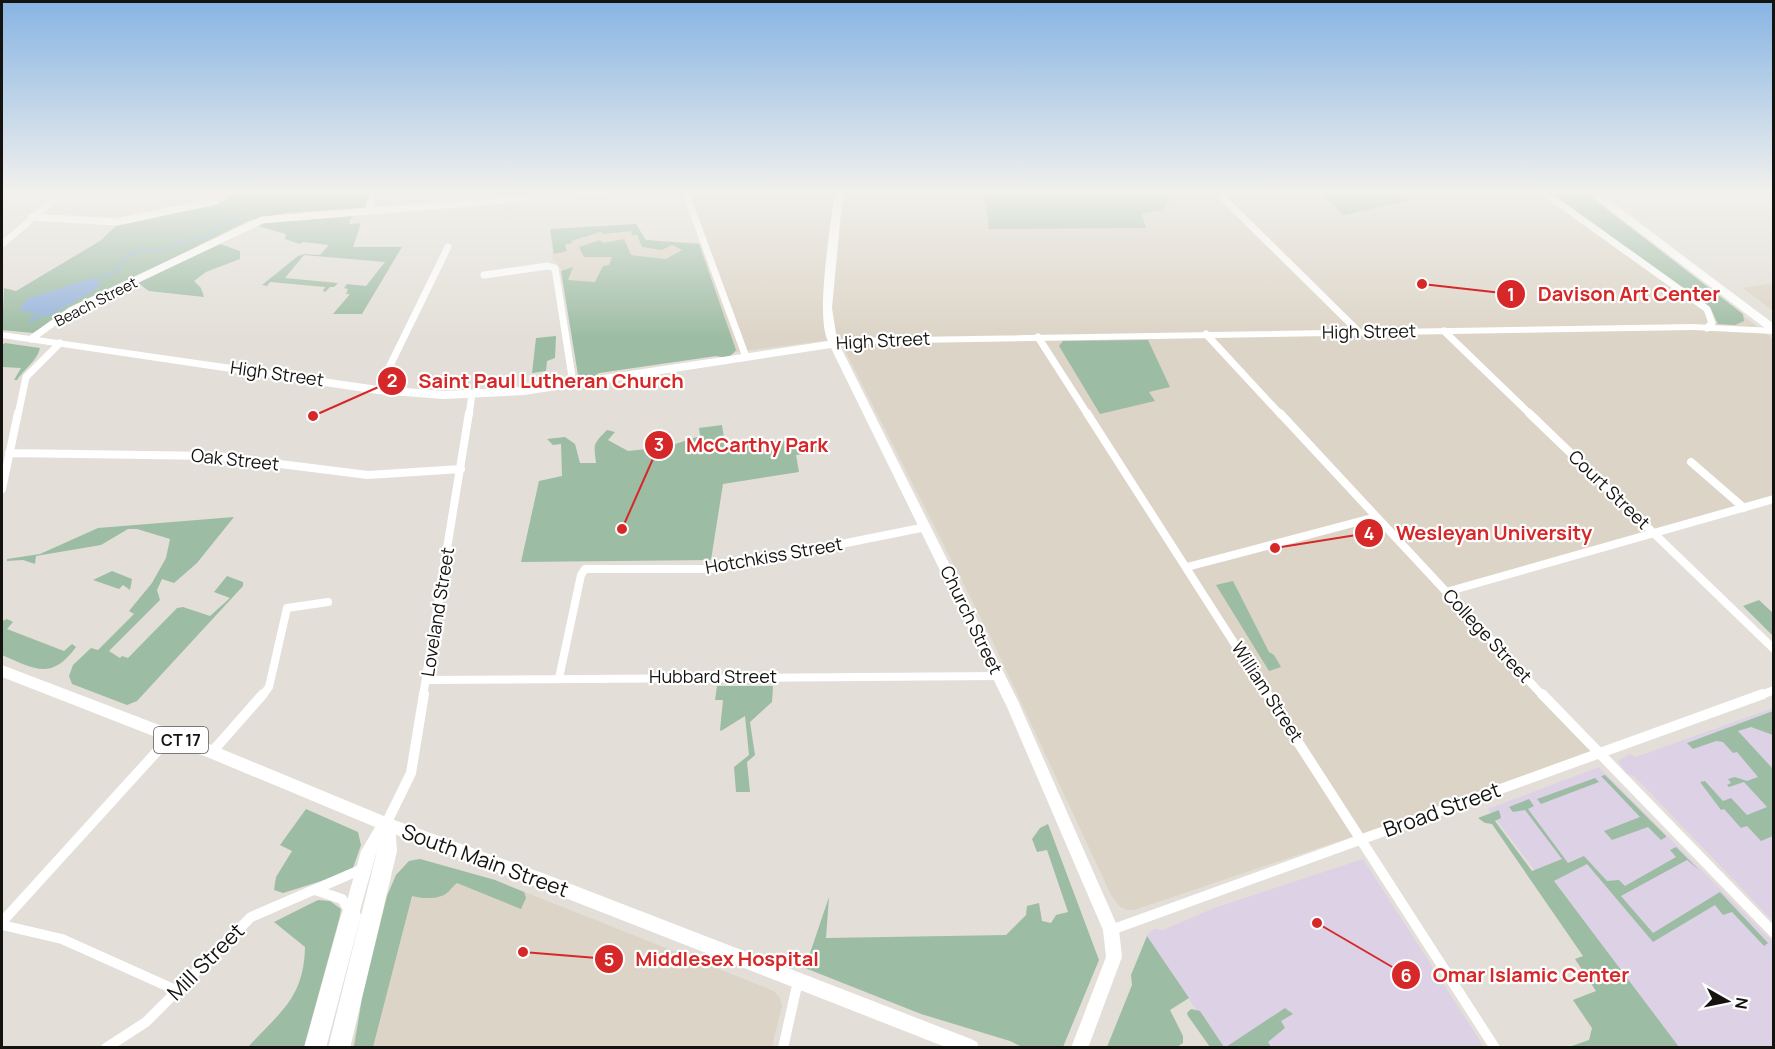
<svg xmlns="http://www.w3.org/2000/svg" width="1775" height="1049" viewBox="0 0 1775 1049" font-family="Manrope,sans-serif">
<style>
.commercial{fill:#ddd1e5}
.built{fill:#dcd4c6}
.green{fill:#9dbca4}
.water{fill:#96b3dc}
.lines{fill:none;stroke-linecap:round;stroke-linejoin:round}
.stream{stroke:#96b3dc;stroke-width:2}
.street-far2{stroke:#fff;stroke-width:7}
.street-far1{stroke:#fff;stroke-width:8}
.street{stroke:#fff;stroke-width:10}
.secondary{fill:#fff;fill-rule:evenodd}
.primary{fill:#fff;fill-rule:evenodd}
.highway{fill:#fff;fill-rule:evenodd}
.labels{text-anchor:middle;stroke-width:4.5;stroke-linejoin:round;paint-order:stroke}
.far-street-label{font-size:15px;fill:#141310;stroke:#fff}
.shield{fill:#fff;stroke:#5a5a58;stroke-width:1.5}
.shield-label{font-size:16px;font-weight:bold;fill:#141310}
.street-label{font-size:18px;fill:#141310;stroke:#fff}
.near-street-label{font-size:21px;fill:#141310;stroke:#fff}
.leader{fill:none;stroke:#d62828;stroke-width:2}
.callout-dot{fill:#d62828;stroke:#fff;stroke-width:2}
.mark-label{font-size:18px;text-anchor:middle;font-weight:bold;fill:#fff}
.callout-label{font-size:20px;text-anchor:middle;font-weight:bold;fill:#d62828;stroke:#fff;stroke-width:4.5;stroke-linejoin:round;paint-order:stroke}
</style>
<rect width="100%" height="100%" fill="#e3dfd8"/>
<path class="commercial" d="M1773 708V921L1634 776 1627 774 1618 761 1630 754 1636 757Z
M1599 767 1773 942V1047H1605L1573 1000 1596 991 1577 962 1596 951 1488 809Z
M1363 859 1484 1047H1221L1147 936 1148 933 1155 929 1163 930 1214 908Z"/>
<path class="built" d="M685 191H1583L1773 339V495L1654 533 1447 592 1598 754 1134 910H1127L1120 907 1112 897 991 638 839 339 735 352 725 358 716 356 599 373 593 378 579 377 562 270 553 260 550 229 636 224 646 240 705 243Z
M1773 283V311L1743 288Z
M420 859 495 880 774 991 780 998 782 1006 772 1047 352 1048 387 896 396 875 409 861Z"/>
<path class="green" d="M240 191H379L373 207 286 213 250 220 69 310 33 333 2 330 4 288 16 291 100 241 117 225 225 201 227 196 237 195Z
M984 191H1162L1169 200 1162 210 1142 214 1146 228 989 229Z
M1317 191H1396L1408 201 1344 215Z
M1547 191H1583L1743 314 1744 321 1735 325 1718 324 1711 309Z
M353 214 349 224 361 223 353 247H402L362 314H333L350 294H346L348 289 344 288 347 284 366 286 385 262 304 255 285 278 338 283 334 287H330L325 292 323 291 325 287 270 282 267 286 262 285 298 256 304 254 320 255 329 245 303 242 300 244 285 239 286 234 258 226 268 221Z
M636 224 646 240 699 244 736 350C731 358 725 358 716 356L599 373 593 378 582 379 578 375 561 271 573 267 568 280 595 282 603 266 609 265 612 257H584L579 247 600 240 603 243 624 239 631 255 666 259 682 250 672 245 662 250 642 247 637 235H632L631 231 603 234 601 232 571 241 572 243 565 245 567 251 554 254 550 229Z
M220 244 240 251V259L206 272 194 281 201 288 204 297 149 291 138 283Z
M556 336 555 358 547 361 546 371 532 373 536 338Z
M1148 340 1170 387 1149 392 1155 401 1100 414 1059 346 1063 341Z
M5 343 40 348C38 360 24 369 17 380H14L21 368 2 367V345Z
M722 425 725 445C760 440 791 439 826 444L825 451 796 455 799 472 723 484 711 560 521 562 539 481 562 476 561 444 553 445 547 439 565 437 575 444 580 463H596C594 444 592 445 607 430L615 432 608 440 628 451 666 447 700 436 699 428Z
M234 517 197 563 174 583 162 579 157 590 160 600 109 651 120 658 122 656 128 658 177 608 183 607 210 616 230 598 214 592 227 576 243 582V586L137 701 127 705 72 684 69 676 73 665 91 648 98 650 134 614 129 611 152 583 166 558 170 539 137 529H128L101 545 36 556 35 564 23 560 7 561V559L40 554 98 528Z
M112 571 132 579 130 590 123 585 119 589 93 580Z
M1233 581 1269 652 1274 655 1281 667 1269 671 1216 585Z
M1759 600 1773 613V636L1743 606Z
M7 619 13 622 7 629 64 651 72 644 76 647C51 681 35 669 2 655V621Z
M717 686H773L772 702 750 722 755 755 747 762 750 792H736L734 767 749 755 745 716 721 731 720 730 723 700H715Z
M1773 711V735L1751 727 1738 731 1773 769V836L1761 841 1747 826 1741 828 1724 809 1721 810 1700 782 1705 781 1723 801 1731 798 1747 815 1767 807 1744 782 1729 787 1727 785 1731 783 1728 779 1735 777 1747 781 1758 777 1737 752 1733 753 1723 742 1716 741 1693 749 1687 743Z
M1605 775 1666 836V837L1661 840 1648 827 1612 840 1604 831 1640 817 1601 776Z
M1595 778 1599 782 1541 804 1537 799Z
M1529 799 1534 806 1528 809 1568 863 1584 856 1607 881 1619 880 1625 886 1676 857 1670 850 1676 847 1699 870 1687 860 1621 896 1653 933 1720 892 1768 943 1764 946 1732 912 1723 915 1715 905 1653 942 1587 864 1554 881 1679 1047H1569L1589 1040 1592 1028 1573 1000 1596 991 1575 959 1583 956 1492 824 1485 823 1478 818 1499 810 1501 818 1495 821 1532 871 1562 859 1525 810 1513 812 1509 807Z
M306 809 358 832 361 845 353 868 344 874 283 893 274 890 276 877 292 851 280 845Z
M1048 824 1099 960 1063 1047H1022L1010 1041 921 1014 805 968 829 897 826 938 1006 935 1026 915 1027 906 1039 903 1042 921 1051 923 1056 915 1068 912 1047 850 1037 852 1032 839 1040 828Z
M420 859 495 880 524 892 526 898 521 909 457 883C454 885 452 888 450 890 443 900 423 899 412 896L373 1047H354L362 998 387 896 396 875 409 861Z
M318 900 330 901 341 909 340 916 304 1047H248C280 1012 304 998 305 947L274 922Z
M1147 936 1189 998 1170 1010 1183 1036V1043L1177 1047H1107L1132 985 1131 975Z
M1285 1008 1293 1014 1281 1021 1285 1028 1268 1042 1271 1047H1226Z
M1191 1009 1200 1011 1224 1047H1210L1188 1016 1187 1013Z"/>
<path class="water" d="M95 277 100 285 92 292 48 316 43 315 31 323 28 320 38 314 19 310 27 299Z"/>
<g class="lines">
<path class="stream" d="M93 281 117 271C122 252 145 246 162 251 169 248 177 242 184 241 198 239 211 240 217 225L234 222 244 215 251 202 268 191"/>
<path class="street-far2" d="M685 191 746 357
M1216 191 1359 332
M1542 191 1707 309 1712 323 1707 328
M1763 191 1774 198
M368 210 375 191
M32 217 117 222 216 201
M484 275 548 266 555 268 573 383
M1444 331 1531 415
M1206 334 1281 415
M1038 337 1088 415
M31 339 70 311 262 220 611 191
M378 390 448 247
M18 415 26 377 60 343
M469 415 472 394"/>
<path class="street-far1" d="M1087 413 1268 696
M1280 413 1543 696
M1529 413 1774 649
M9 453 215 456 368 475 461 469
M1691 462 1744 508
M2 489 18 413
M1187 567 1376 517
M1446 592 1774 499
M559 678 581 575 585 569H716L926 527
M427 680 999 676
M262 696 269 687 287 608 328 602
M423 696 469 413
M1759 696 1774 690"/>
<path class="street" d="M1267 694 1495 1048
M1542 694 1774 933
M212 752 263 694
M386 824 411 773 424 694
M315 890 342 899 350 912
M2 922 171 736
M2 925 62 939 178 991
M1111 930 1763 694
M106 1048 146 1022 251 917 362 869
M783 1048 798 981"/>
<path class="secondary" d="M60 191H69L5 246 2 247V240Z
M835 191H843L832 308 837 340 853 338 1693 324 1774 328V334L1693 330 853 344 840 346 1018 701 1119 930 1122 957 1088 1048H1071L1106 957 1103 930 1007 707 831 348 524 395 444 399 378 394 2 338V332L378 386 444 391 524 387 828 341C815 316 831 223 835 191Z
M386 817 545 874 971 1039 977 1042 979 1048H948L545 890 386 831 381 829 378 824 381 819Z"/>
<path class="primary" d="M2 665 217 747 391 819 394 824 376 854 357 921 351 923 345 921 343 915 361 851 375 827 207 757 2 677Z"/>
<path class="highway" d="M1585 191H1597L1774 324V335Z
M386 815 393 818 395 824 397 851 350 1048H328L377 851V824L379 818Z
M351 905 358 908 361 915 326 1048H304L341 915 344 908Z"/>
</g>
<linearGradient id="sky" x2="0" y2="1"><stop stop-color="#87b4e3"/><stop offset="0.57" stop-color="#f2f1ed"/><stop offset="1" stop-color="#f2f1ed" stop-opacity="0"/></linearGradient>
<rect width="1775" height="338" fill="url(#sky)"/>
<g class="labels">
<g class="far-street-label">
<text transform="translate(96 302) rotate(-27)" y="5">Beach Street</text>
</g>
<rect class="shield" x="154" y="727" width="54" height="26" rx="4.5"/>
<g class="shield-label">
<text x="181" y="746">CT 17</text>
</g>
<g class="street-label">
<text transform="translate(1369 332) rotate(-1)" y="6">High Street</text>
<text transform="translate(883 341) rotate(-3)" y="6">High Street</text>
<text transform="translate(277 374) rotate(8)" y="6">High Street</text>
<text transform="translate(235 460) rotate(6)" y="6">Oak Street</text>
<text transform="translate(1609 490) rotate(44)" y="6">Court Street</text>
<text transform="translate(774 556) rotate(-10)" y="6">Hotchkiss Street</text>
<text transform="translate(438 612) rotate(-81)" y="6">Loveland Street</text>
<text transform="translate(971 620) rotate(64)" y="6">Church Street</text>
<text transform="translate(1487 636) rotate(47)" y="6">College Street</text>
<text x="713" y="683">Hubbard Street</text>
<text transform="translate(1267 692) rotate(57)" y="6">William Street</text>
</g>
<g class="near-street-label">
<text transform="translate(1442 810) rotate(-20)" y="7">Broad Street</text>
<text transform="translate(485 861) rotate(20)" y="7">South Main Street</text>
<text transform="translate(206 962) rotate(-45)" y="7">Mill Street</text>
</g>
</g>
<path class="leader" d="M1422 284L1511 294M313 416L392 381M622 529L659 445M1275 548L1369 533M523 952L609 959M1317 923L1406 975"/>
<g class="callout-dot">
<circle cx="1422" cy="284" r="6"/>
<circle cx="313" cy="416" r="6"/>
<circle cx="622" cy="529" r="6"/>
<circle cx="1275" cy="548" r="6"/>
<circle cx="523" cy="952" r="6"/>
<circle cx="1317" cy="923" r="6"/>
<circle cx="1511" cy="294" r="15"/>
<circle cx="392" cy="381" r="15"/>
<circle cx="659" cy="445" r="15"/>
<circle cx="1369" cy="533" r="15"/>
<circle cx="609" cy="959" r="15"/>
<circle cx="1406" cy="975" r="15"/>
</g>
<g class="mark-label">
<text x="1511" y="301">1</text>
<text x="392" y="387">2</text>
<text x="659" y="451">3</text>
<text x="1369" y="540">4</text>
<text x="609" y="966">5</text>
<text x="1406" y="982">6</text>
</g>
<g class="callout-label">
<text x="1629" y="301">Davison Art Center</text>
<text x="551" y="388">Saint Paul Lutheran Church</text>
<text x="757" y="452">McCarthy Park</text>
<text x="1494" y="540">Wesleyan University</text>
<text x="727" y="966">Middlesex Hospital</text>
<text x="1531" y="982">Omar Islamic Center</text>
</g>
<rect width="1775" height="1049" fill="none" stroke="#141310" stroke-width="6"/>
<g transform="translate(1727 1001) rotate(99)" stroke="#ffffff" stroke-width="4.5" paint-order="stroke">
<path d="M0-4.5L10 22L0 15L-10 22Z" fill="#141310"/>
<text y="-9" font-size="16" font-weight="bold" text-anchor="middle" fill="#141310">N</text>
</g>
</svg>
